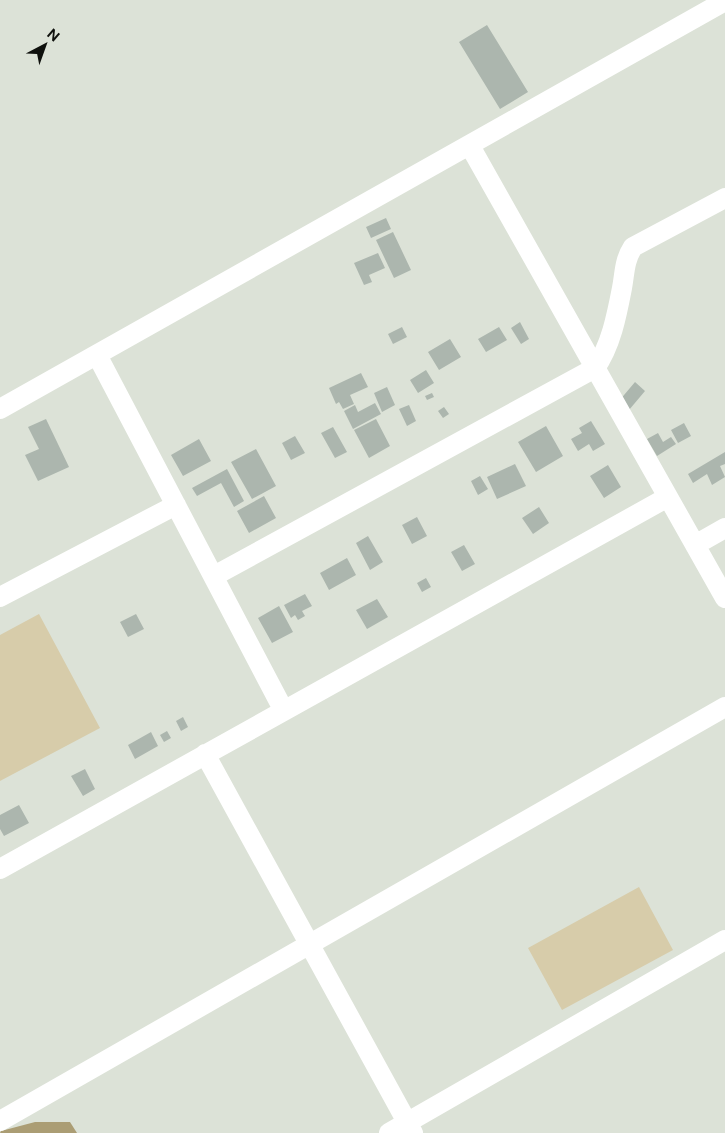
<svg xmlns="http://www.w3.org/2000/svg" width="725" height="1133" viewBox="0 0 725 1133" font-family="'Public Sans',sans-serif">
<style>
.green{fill:#d7ccaa}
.forest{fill:#ab9d74}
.building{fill:#acb6ae}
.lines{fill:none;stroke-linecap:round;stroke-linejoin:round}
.minor{stroke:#fff;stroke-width:20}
</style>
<rect width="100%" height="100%" fill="#dce2d7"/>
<path class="green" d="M39 614 100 728 0 781V635Z
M639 887 673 950 562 1010 528 948Z"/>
<path class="forest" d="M35 1122H70L77 1133H0L1 1131Z"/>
<path class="building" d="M487 25 528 92 500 109 459 42Z
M386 218 391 229 371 238 366 227Z
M393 232 411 270 394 278 376 240Z
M378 253 385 268 369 275 372 282 364 285 354 263Z
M520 322 529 339 521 344 511 328Z
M402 327 407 337 393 344 388 334Z
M499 327 507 340 486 352 478 339Z
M450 339 461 357 439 370 428 352Z
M426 370 434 383 418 393 410 380Z
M361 373 368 387 350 395 354 404 343 409 339 402 336 404 329 388Z
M635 382 645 391 629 410 619 401Z
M387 387 395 405 382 412 374 393Z
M432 393 434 397 427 400 425 396Z
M375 403 381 414 353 429 344 411 355 405 358 412Z
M409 405 416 421 407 426 399 409Z
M444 407 449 414 443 418 438 411Z
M46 419 69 467 38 481 25 455 39 449 28 427Z
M376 419 390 446 369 458 354 430Z
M591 421 605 444 593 451 589 444 578 451 571 439 582 433 579 428Z
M684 423 691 436 678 443 671 430Z
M546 426 563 456 536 472 518 442Z
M333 427 347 452 335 458 321 433Z
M658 433 663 442 671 437 676 444 657 456 647 439Z
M295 436 305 453 291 460 282 443Z
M199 439 211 461 183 476 171 455Z
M256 449 276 486 252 499 231 462Z
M725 452V464L720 466 725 477 712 485 707 474 693 483 688 474Z
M515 464 526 486 497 499 487 477Z
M608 465 621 487 604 498 590 476Z
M227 469 244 501 234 507 221 483 197 496 192 488Z
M480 476 488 489 478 495 471 481Z
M264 496 276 518 249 533 237 511Z
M539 507 549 523 533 534 522 518Z
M417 517 427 536 412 544 402 525Z
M368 536 383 562 370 570 356 543Z
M464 545 475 564 462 571 451 552Z
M347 558 356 575 329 590 320 573Z
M426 578 431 587 422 592 417 583Z
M305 594 312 606 302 611 305 616 298 620 295 615 291 618 284 605Z
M377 599 388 617 367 629 356 610Z
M279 606 293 632 272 643 258 618Z
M136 614 144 629 128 637 120 622Z
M183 717 188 727 181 731 176 721Z
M167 731 171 738 164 742 160 735Z
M151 732 158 746 135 759 128 745Z
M85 769 95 789 83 796 71 776Z
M19 805 29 823 4 836 0 829V815Z"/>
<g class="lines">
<path class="minor" d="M470 146 725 598
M97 355 284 711
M0 409 725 1
M695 545 725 528
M214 576 595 368C611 346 617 314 622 288 625 272 624 261 633 247L725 198
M0 597 176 505
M205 754 413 1133
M0 869 668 497
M0 1121 725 707
M389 1133 725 940"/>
</g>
<g transform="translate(45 45) rotate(41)" stroke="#dce2d7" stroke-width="4" paint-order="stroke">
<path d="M0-4L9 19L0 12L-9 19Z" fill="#0f110d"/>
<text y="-8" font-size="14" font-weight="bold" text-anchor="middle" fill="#0f110d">N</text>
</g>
</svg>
